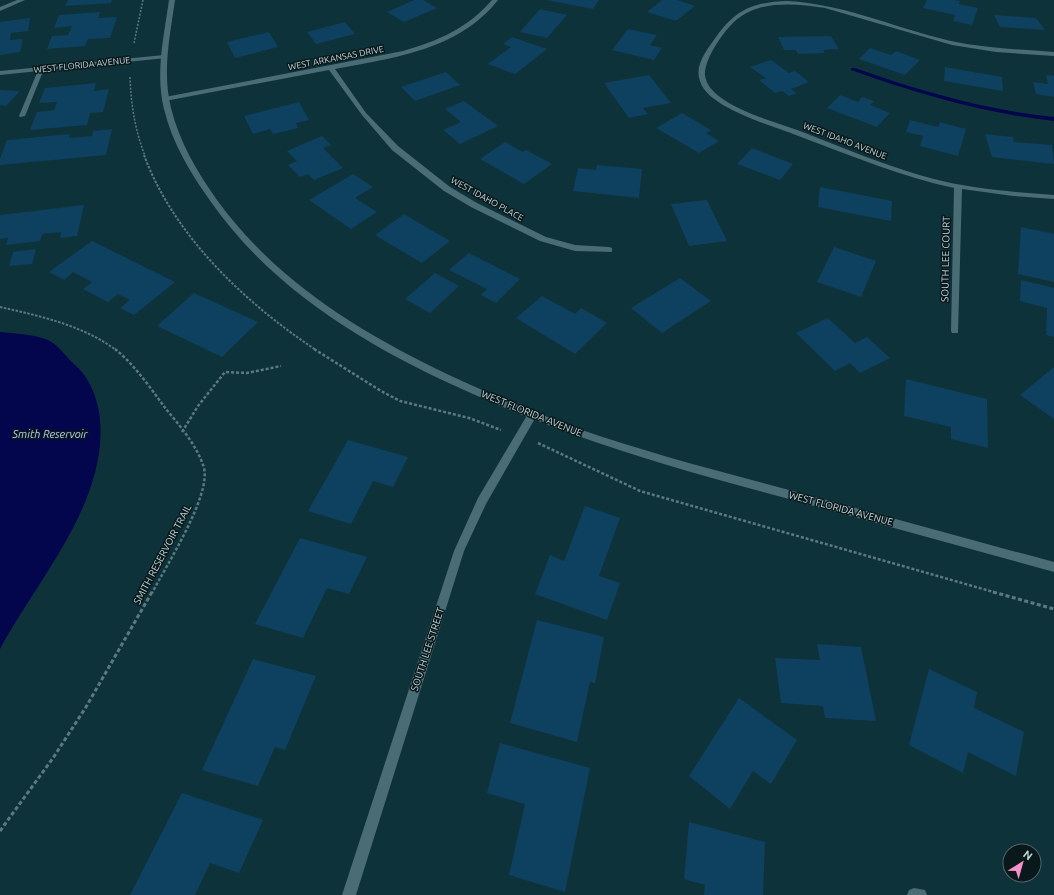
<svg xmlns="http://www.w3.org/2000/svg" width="1054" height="895" viewBox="0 0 1054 895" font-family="Ubuntu,sans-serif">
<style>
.water{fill:#03054d}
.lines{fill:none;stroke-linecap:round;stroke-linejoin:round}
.stream{fill:#03054d;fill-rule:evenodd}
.building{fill:#0e405f}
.path-far3{stroke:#5c797f;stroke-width:1.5;stroke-dasharray:2 1.5;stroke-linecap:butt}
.path-far2{stroke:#5c797f;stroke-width:2;stroke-dasharray:2.5 1.5;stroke-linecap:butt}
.path-far1{stroke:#5c797f;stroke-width:2.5;stroke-dasharray:3 2;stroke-linecap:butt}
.path{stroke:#5c797f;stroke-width:3;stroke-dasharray:4 2.5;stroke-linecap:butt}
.service{fill:#496c75;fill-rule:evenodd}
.minor{fill:#496c75;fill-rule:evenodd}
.tertiary{fill:#496c75;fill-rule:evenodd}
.labels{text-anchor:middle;stroke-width:3;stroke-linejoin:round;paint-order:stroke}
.far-street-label{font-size:9px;fill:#c5d8dc;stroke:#09181b}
.street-label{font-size:10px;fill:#c5d8dc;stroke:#09181b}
.water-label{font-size:11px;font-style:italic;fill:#bacbf5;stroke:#09181b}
</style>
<rect width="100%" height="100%" fill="#0e323a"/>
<path class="water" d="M0 332C13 333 37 335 48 340 59 345 66 357 75 365 89 377 96 395 99 412 112 498 38 578 0 649Z"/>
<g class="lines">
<path class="stream" d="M851 68H855C920 91 985 110 1054 117V121C984 113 918 94 851 70Z"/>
</g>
<path class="building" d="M68 0H112L111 3 65 6Z
M414 0H423L437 8 404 22 387 12Z
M546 0H599L593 9Z
M662 0H677L695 6 676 21 647 12Z
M927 0H954L960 1 959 4 978 8 972 25 953 21 955 15 923 8Z
M540 9 567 15 547 38 520 32Z
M100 12 98 18 117 17 110 38 88 39 85 46 47 49 52 36 68 35 72 26 54 28 59 15Z
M994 15 1036 18 1045 30 1000 27Z
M30 18 28 31 11 33 10 40 23 39 20 52 0 55V22Z
M345 22 355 34 316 44 307 32Z
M628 29 657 35 650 45 662 48 654 60 612 50Z
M269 32 278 47 235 58 227 42Z
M831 36 839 49 823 50 825 53 798 54 796 50H784L778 37Z
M512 37 547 49 515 74 488 64 511 47 503 44Z
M870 48 891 55 896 51 920 60 905 75 859 59Z
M771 60 789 73 795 71 809 82 791 89 797 93 789 96 782 91 775 93 759 80 766 78 750 67Z
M945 67 1002 77 1003 91 944 81Z
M446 72 460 85 415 101 401 87Z
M649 75 671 103 643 108 648 114 629 118 604 83Z
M1046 75 1054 76V97L1036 94 1033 82 1048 84Z
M96 83 94 91 109 89 103 112 90 113 87 125 30 130 37 112 54 110 57 102 39 103 45 88Z
M0 90 20 91 6 106 0 105Z
M840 95 858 102 862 97 874 101 870 105 890 113 877 127 827 108Z
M464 101 498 126 460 144 443 130 461 122 445 109Z
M299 102 309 120 296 123 298 128 273 134 270 129 253 134 244 116Z
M682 113 711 130 706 133 719 141 699 153 656 128Z
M910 120 938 127 940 122 966 129 958 156 920 146 923 136 906 132Z
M112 129 106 155 0 165V159L7 140 70 134 69 138 92 136 93 131Z
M985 134 1013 137 1014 142 1052 145 1054 164 992 157Z
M322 136 331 145 323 148 343 168 314 180 308 174 300 177 288 165 297 161 287 151Z
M505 142 523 152 526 150 552 164 524 184 480 159Z
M752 148 793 164 780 180 737 164Z
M597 165 642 169 639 198 573 191 578 168 596 170Z
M353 174 373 187 355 198 377 212 351 229 309 200Z
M820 187 892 201 891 221 818 207Z
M707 200 727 241 689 246 671 204Z
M84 205 77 236 60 238 61 232 42 234 40 241 6 245 8 238 0 239V215Z
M404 214 450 241 422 263 375 235Z
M1021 227 1054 234V282L1018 274Z
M92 241 175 282 134 315 120 308 130 300 118 294 108 302 83 289 92 282 73 272 64 280 49 272Z
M834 247 876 261 861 297 817 282Z
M36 249 32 264 9 266 13 252Z
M469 253 520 279 496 303 481 295 487 289 449 270Z
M435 273 459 286 430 313 405 299Z
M680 278 711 301 662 333 631 308Z
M1021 280 1054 288V337L1046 335 1047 308 1020 301Z
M194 293 258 322 222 357 157 326Z
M542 296 575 314 581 308 607 323 575 354 516 318Z
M828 318 855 343 867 337 890 358 860 373 850 363 835 371 796 333Z
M1054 367V419L1020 395Z
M906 379 987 399 988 448 951 439V427L904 416Z
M348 440 408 457 393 487 373 481 351 524 308 511Z
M585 506 620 518 599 576 620 583 607 620 535 594 550 555 564 561Z
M300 538 367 557 349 594 327 588 303 638 255 624Z
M537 620 604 637 595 683 590 682 577 742 510 723Z
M817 644 861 647 876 721 825 718 823 706 781 703 775 658 820 660Z
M253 659 316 676 285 750 275 747 258 786 202 770Z
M929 669 977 692 974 708 1024 732 1016 776 968 752 963 773 909 745Z
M739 698 797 740 771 784 753 771 730 809 689 776Z
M500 743 590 768 565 892 509 875 525 804 487 793Z
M182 793 263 820 239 873 210 863 195 895H130Z
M689 822 765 842 763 895H704L705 885 684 879Z"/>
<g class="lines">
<path class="path-far3" d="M134 43 143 0
M130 77C131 105 135 130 145 156"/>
<path class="path-far2" d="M144 155C174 236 245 303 316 350
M0 307C40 316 82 325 116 350"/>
<path class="path-far1" d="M115 349C135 365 151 389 166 409 180 426 198 447 204 468 211 496 166 566 152 593
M314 349 381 391 400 401 469 418 501 430
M182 432 198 406 225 372 247 373 281 366
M538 443 640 491 997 593"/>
<path class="path" d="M993 592 1054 609
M0 831 53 758 86 707 152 592"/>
<path class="service" d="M39 68 44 69 25 116 20 117 19 116Z"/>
<path class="minor" d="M17 0H25L0 11V7Z
M492 0H498C459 50 393 58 335 69L366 113 398 146 450 187 477 203 546 237 575 245 609 247 612 248V252L575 251 540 241 471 207 444 191 392 150 362 115 329 70 165 101 162 99 165 97 403 51C438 41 468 28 492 0Z
M788 1C841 4 888 25 939 38 976 48 1016 49 1054 52V56L996 52 952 45 825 8C804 5 781 2 759 8 751 10 742 15 735 21 724 31 704 59 705 75 706 84 712 91 720 97 743 114 773 121 800 131 844 148 888 167 934 179 973 189 1014 192 1054 195V199L1013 196 962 189 958 333H952L951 331 954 188C902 177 852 156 801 137 775 127 747 119 723 105 714 99 703 92 700 81 694 65 707 50 716 37 736 9 754 2 788 1Z
M164 55 166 56V58L0 75V71Z
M532 411 535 412 537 415 486 504 464 551 356 895H342L454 551 478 498 529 412Z
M914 888 925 890 927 895H907L909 890Z"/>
<path class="tertiary" d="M169 0H175C170 36 162 72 171 108 179 141 197 172 217 200 275 280 359 332 447 374 490 394 535 413 579 429 657 456 737 476 816 497 895 519 975 541 1054 562V572C974 550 894 528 814 506 734 484 653 463 575 435 541 423 507 409 473 394 373 350 275 293 211 202 191 174 172 143 164 109 155 73 164 36 169 0Z"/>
</g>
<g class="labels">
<g class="far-street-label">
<text transform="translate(336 58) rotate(-11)" y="3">WEST ARKANSAS DRIVE</text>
<text transform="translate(82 65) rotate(-6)" y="3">WEST FLORIDA AVENUE</text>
<text transform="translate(845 141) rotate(21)" y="3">WEST IDAHO AVENUE</text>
<text transform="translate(487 199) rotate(29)" y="3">WEST IDAHO PLACE</text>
</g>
<g class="street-label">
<text transform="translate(945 259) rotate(-89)" y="4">SOUTH LEE COURT</text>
<text transform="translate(532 413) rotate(22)" y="4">WEST FLORIDA AVENUE</text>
<text transform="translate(841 508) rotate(15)" y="4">WEST FLORIDA AVENUE</text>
<text transform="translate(162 554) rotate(-62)" y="4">SMITH RESERVOIR TRAIL</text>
<text transform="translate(427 649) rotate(-72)" y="4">SOUTH LEE STREET</text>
</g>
<g class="water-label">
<text x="50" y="438">Smith Reservoir</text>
</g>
</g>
<g transform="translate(1022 863) rotate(37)"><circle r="19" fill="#09181b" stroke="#546568"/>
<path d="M0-3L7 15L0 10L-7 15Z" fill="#f890cc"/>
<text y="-6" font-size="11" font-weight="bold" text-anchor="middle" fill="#c5d8dc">N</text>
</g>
</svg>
